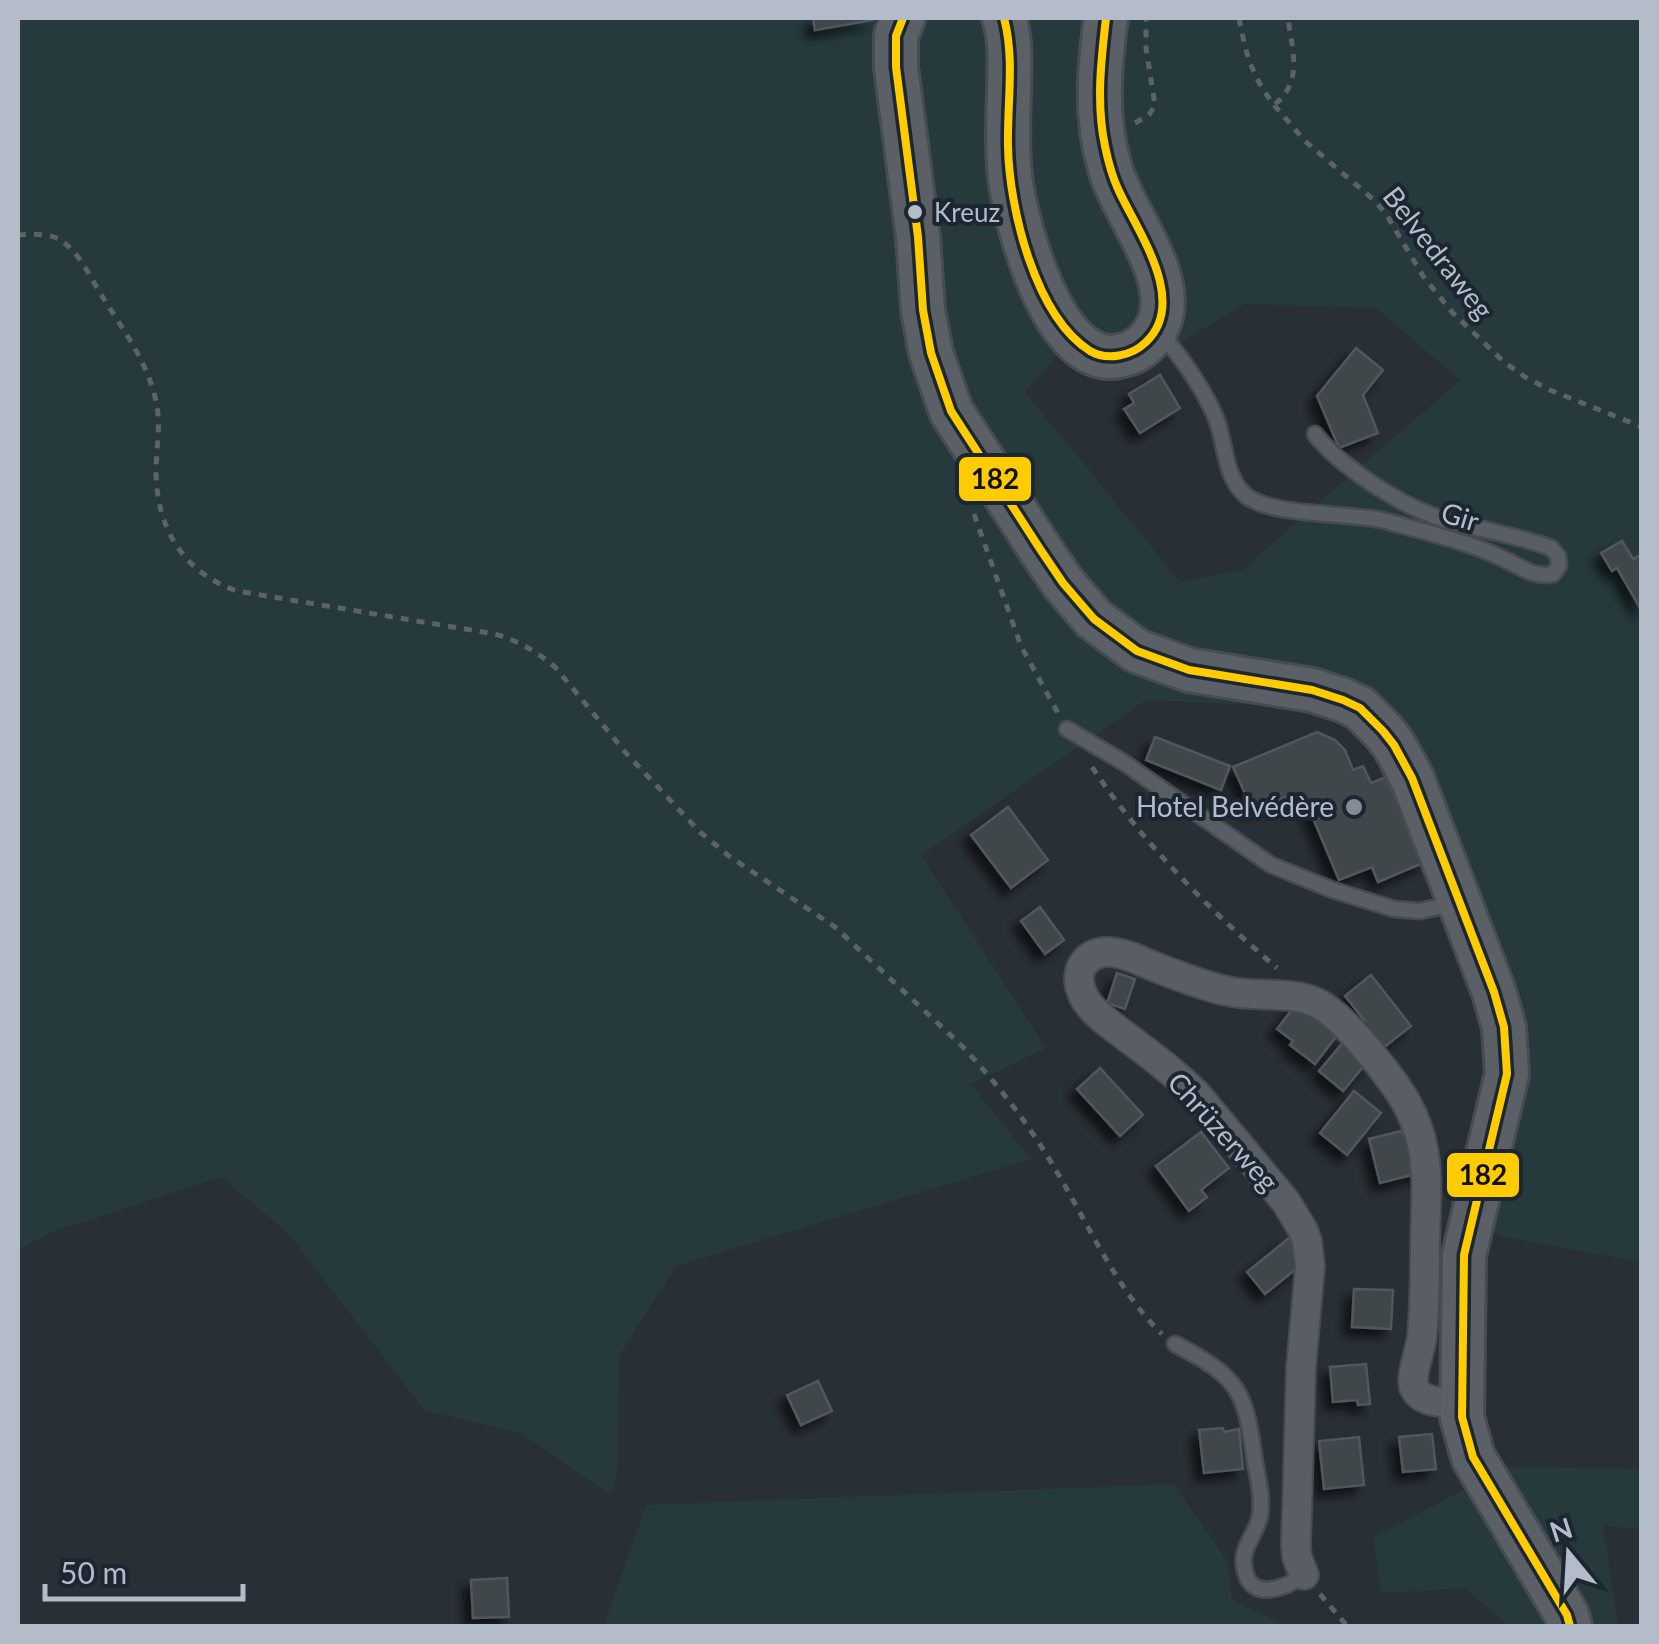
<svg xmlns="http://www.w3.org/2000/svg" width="1659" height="1644" viewBox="0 0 1659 1644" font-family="Lato,sans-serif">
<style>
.green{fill:#26393c;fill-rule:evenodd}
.building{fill:#41464c;stroke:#51565e;stroke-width:2.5;filter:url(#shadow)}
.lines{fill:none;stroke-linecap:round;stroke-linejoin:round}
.lane-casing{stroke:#474b51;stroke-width:19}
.street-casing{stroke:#474b51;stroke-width:32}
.primary-casing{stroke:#474c53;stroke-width:48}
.path{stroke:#5c6268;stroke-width:5;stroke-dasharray:8 8;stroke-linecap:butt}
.lane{stroke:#595e64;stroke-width:14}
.street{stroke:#595e64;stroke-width:28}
.primary{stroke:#5b6066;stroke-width:42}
.bus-1-casing{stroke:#1c2631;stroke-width:15}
.bus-1{stroke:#fc0;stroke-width:8}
.bus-dot{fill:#b3bcc8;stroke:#1c2631;stroke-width:4}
.poi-dot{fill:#838b95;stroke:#1c2631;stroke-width:4}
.labels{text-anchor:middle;stroke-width:8;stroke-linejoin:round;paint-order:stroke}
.bus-label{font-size:26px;fill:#b3bcc8;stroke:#1c2631;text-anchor:start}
.street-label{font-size:28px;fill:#b3bcc8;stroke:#1c2631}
.poi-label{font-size:28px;fill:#b3bcc8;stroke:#1c2631;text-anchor:end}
.line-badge{stroke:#1c2631;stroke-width:4}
.pale-badge-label{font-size:28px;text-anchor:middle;font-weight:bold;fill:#111}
</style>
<defs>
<filter id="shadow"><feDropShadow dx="-8" dy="8" stdDeviation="5" flood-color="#0009"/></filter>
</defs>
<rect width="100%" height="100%" fill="#292f36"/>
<path class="green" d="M18 18H1641V1262L1500 1236 1454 1220 1497 1063 1408 773 1343 709 1146 700 921 855 1046 1048 971 1084 1031 1159 676 1266 619 1356 618 1464 612 1496 521 1433 425 1411 288 1233 221 1177 52 1232 18 1250ZM1245 304 1376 308 1460 380 1242 570 1180 582 1025 392 1060 352 1123 377Z
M1508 1467 1641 1469V1529L1603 1525 1618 1626H1509L1465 1588 1381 1593 1373 1537Z
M1174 1484 1228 1562 1232 1600 1286 1626H604L646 1505Z"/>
<path class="building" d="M813 18H873V20L815 30Z
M1356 348 1383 370 1363 395 1378 433 1339 448 1317 396Z
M1160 375 1180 408 1140 433 1124 409 1134 403 1129 394Z
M1622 541 1633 559 1642 554V611L1617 568 1612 571 1601 553Z
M1317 732 1335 740 1345 750 1353 770 1363 766 1371 783 1386 777 1425 862 1378 882 1372 867 1339 880 1307 804 1293 797 1289 798 1288 796 1253 811 1233 767Z
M1155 737 1230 766 1221 790 1146 760Z
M1008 807 1048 860 1011 888 971 835Z
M1040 907 1064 940 1045 954 1021 921Z
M1117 973 1135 979 1125 1009 1107 1003Z
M1371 975 1411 1026 1378 1052 1357 1026 1364 1020 1345 996Z
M1298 1002 1339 1033 1315 1064 1290 1045 1293 1041 1277 1029Z
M1345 1040 1369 1060 1343 1091 1319 1071Z
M1100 1068 1143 1115 1120 1136 1077 1089Z
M1354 1091 1381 1113 1347 1155 1320 1133Z
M1413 1128 1424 1172 1380 1183 1369 1139Z
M1201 1132 1229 1168 1201 1190 1207 1197 1189 1211 1156 1166Z
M1289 1238 1307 1260 1265 1294 1247 1272Z
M1354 1289 1393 1290 1391 1329 1352 1327Z
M1366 1364 1370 1404 1358 1405 1357 1400 1333 1402 1330 1367Z
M818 1381 832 1411 801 1425 787 1395Z
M1223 1428 1224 1432 1239 1429 1243 1469 1204 1473 1199 1430Z
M1432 1434 1436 1469 1403 1472 1399 1437Z
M1359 1437 1364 1485 1324 1489 1319 1441Z
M507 1578 509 1617 473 1618 471 1580Z"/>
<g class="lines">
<defs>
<path id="lane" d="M1160 332C1181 357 1202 386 1215 416 1226 440 1223 474 1244 494 1268 517 1350 512 1386 521 1428 533 1471 542 1510 562 1524 569 1536 578 1553 574L1559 566 1558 556 1551 548C1514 534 1474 529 1437 517 1400 505 1338 465 1315 434
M1067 729 1123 762 1271 865 1333 890 1394 909 1420 911 1457 903
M1175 1344C1240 1378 1245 1390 1255 1462 1258 1479 1263 1498 1260 1516 1257 1533 1241 1547 1244 1566 1249 1603 1284 1589 1304 1575"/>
<path id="street" d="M1304 1575 1297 1557 1296 1545 1301 1368 1310 1266 1307 1241 1303 1230 1286 1202 1198 1096C1176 1074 1152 1056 1128 1038 1113 1026 1093 1014 1084 997 1079 987 1077 978 1081 968 1086 958 1094 953 1105 952 1122 951 1140 961 1155 967 1179 976 1203 986 1227 991 1256 998 1290 990 1317 1003 1341 1014 1379 1063 1395 1085 1434 1140 1426 1182 1425 1245 1425 1275 1425 1306 1422 1336 1421 1349 1410 1376 1414 1387 1422 1405 1446 1402 1462 1402"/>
<path id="primary" d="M903 18 896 36V67L918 237 923 310 931 353 951 411 1040 549 1063 583 1094 619 1137 651 1189 670 1312 690 1343 700 1360 708 1383 731 1394 745 1412 778 1494 992 1504 1027 1507 1074 1464 1255 1462 1417 1473 1457 1567 1615 1570 1626
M1004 18C1012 42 1009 67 1009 93 1008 121 1007 149 1010 177 1016 224 1054 370 1119 356 1140 352 1155 338 1161 317 1173 269 1123 214 1110 168 1095 118 1099 69 1106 18"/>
</defs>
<use href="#lane" class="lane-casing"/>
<use href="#street" class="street-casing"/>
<use href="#primary" class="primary-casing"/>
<path class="path" d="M1239 18C1246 55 1251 74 1274 105 1304 81 1292 51 1288 18
M1274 105 1305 141 1375 201 1386 214 1423 276 1452 312 1504 362 1525 377 1550 390 1642 427
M1135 123 1149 115 1155 105 1146 48V18
M18 235C30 234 52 233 62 241 81 255 90 277 102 296 122 328 146 360 155 397 162 422 156 448 156 473 157 529 184 573 237 591L495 634C518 641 536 651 555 667L626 753 700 832 729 856 835 927 961 1045C996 1082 1028 1123 1054 1167 1086 1220 1118 1292 1162 1334
M974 514 1021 646 1059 715
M1092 767C1142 842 1208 909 1277 968
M1320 1594 1347 1626"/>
<use href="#lane" class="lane"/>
<use href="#street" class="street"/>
<use href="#primary" class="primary"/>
<defs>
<path id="bus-1" d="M903 18 896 36V67L918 237 923 310 931 353 951 411 1040 549 1063 583 1094 619 1137 651 1189 670 1312 690 1343 700 1360 708 1383 731 1394 745 1412 778 1494 992 1504 1027 1507 1074 1464 1255 1462 1417 1473 1457 1567 1615 1570 1626
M1004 18C1015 59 1007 104 1008 146 1009 208 1035 316 1090 351 1107 361 1132 356 1146 342 1189 301 1137 231 1118 189 1112 176 1108 161 1105 146 1096 104 1101 61 1106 18"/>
</defs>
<use href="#bus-1" class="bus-1-casing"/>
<use href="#bus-1" class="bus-1"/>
</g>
<circle class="bus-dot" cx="915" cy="212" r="9"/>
<circle class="poi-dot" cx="1354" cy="807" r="10"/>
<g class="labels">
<g class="bus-label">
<text x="934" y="222">Kreuz</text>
</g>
<g class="street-label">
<text transform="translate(1438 253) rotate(52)" y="10">Belvedraweg</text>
<text transform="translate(1460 517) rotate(17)" y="10">Gir</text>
<text transform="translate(1223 1132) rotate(48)" y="10">Chrüzerweg</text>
</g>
<g class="poi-label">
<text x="1334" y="817">Hotel Belvédère</text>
</g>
</g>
<g class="line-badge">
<rect x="957" y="455" width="76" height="48" rx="10" fill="#fc0"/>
<rect x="1445" y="1151" width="76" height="48" rx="10" fill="#fc0"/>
</g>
<g class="pale-badge-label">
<text x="995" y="489">182</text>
<text x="1483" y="1185">182</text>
</g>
<rect width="1659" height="1644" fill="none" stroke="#b3bcc8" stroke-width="40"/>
<g transform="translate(1569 1554) rotate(342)" stroke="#1c2631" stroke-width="8" paint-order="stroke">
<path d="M0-8L18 38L0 25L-18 38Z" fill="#b3bcc8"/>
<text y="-15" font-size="28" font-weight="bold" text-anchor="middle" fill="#b3bcc8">N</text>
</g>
<path d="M45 1584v15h198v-15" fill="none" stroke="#b3bcc8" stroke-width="5"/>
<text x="60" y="1584" font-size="30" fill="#b3bcc8" stroke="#1c2631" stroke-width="8" paint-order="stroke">50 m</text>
</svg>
